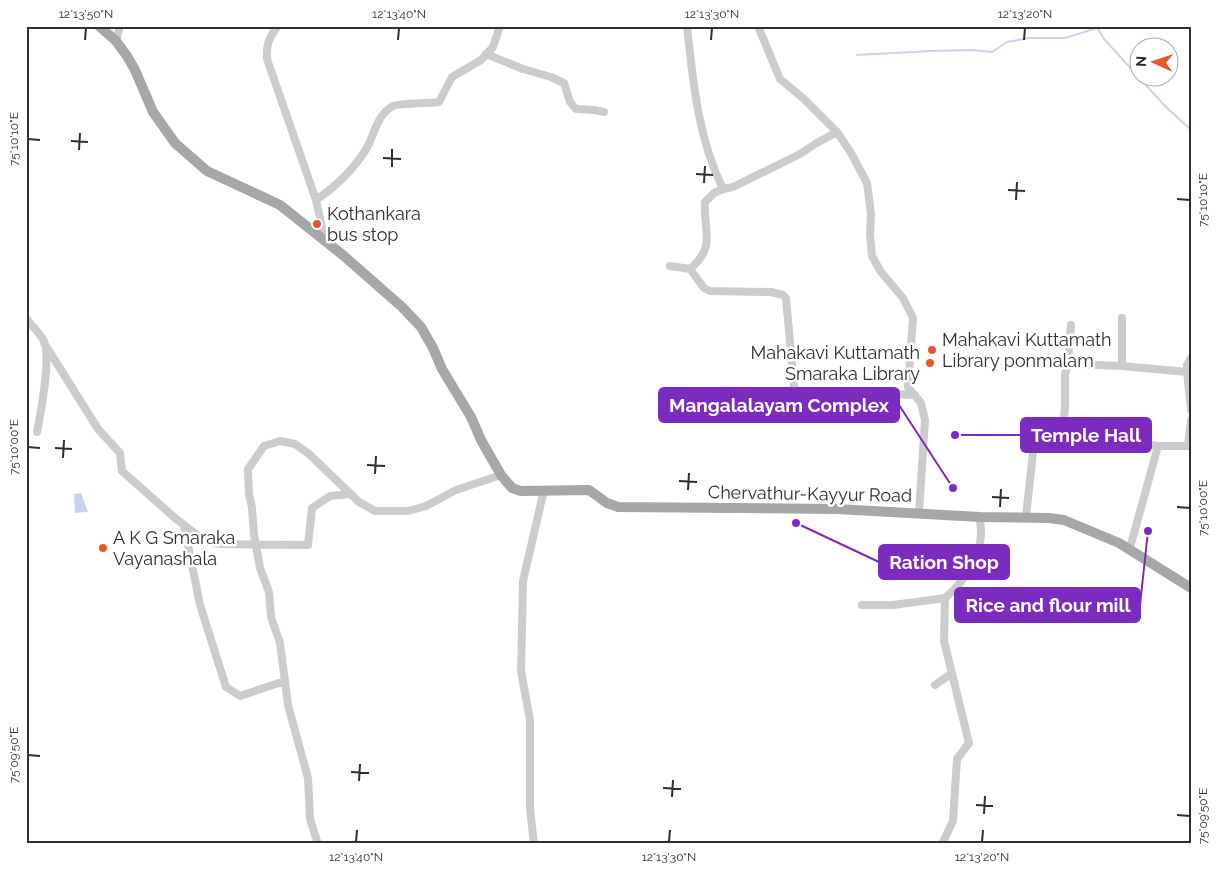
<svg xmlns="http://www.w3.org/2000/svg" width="1217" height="870" viewBox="0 0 1217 870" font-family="Raleway,sans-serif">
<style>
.water{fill:#c9d4ec}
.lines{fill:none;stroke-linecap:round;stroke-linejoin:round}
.stream{stroke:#c9d4ec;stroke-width:2}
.minor{stroke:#ccc;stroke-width:8}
.major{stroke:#a7a7a7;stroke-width:10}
.ticks{fill:none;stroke:#2f2f2f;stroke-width:2}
.poi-dot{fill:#e75830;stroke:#fff;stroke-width:2}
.labels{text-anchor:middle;stroke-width:5;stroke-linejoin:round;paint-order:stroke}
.poi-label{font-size:18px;fill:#2f2f2f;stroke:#fff;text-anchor:start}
.street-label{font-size:18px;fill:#2f2f2f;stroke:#fff}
.leader{fill:none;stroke:#7b2cbf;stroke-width:2}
.callout-dot{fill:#7b2cbf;stroke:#fff;stroke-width:2}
.callout{fill:#7b2cbf;stroke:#7b2cbf;stroke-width:2}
.callout-label{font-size:19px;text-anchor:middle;font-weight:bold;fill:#fff}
.neatline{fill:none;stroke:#2f2f2f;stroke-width:2}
.ticks-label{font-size:12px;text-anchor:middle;fill:#2f2f2f}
</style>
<rect width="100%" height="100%" fill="#fff"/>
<path class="water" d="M81 493 88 512 75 513 74 494Z"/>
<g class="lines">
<path class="stream" d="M1096 26 1104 39 1165 106 1191 130
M857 55 931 51 972 50 992 52 1007 42 1029 38H1065L1097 28"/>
<path class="minor" d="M278 26C269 37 266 45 267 59L316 200 325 241
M687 26C693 82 698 138 723 189L733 187 800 154 815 144 837 132
M758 26 780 79 804 99 837 132 851 153 867 183 871 214 870 234 872 256 881 272 903 298 913 318 908 387 921 403 925 420 919 513
M116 41 120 26
M486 54 523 69 551 77 564 83 570 102 576 109 594 110 604 112
M316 200C335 187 352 171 365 151 375 136 375 116 393 106 396 104 431 103 439 102L452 77 481 60 493 47 500 26
M670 266 690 269 704 288 710 291 771 292 783 295 786 298 794 387 798 396 809 398 823 393 844 395 870 393 915 395
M690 269C717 246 703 231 705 202L714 193 723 189
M26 318C32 327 42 334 45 344 50 361 41 413 37 432
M1122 318V366L1187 372
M1071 325 1068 362 1074 364 1122 366
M44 343 98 429 120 453 122 471 175 518 202 539 218 544 308 545 312 508 330 496 351 494
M1191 358 1187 365V372L1191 410
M1061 442 1065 407V375L1068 362
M1026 516 1034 444 1061 442 1136 443 1158 446
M184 525 200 605 226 687 240 696 285 681
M1130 548 1158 446H1188L1191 420
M862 605H893L945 598
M935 685 952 673
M318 844 310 819 308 778 288 705 280 643 271 617 269 592 260 568 254 535 252 508 249 494 248 469 264 446 280 441 295 444 309 454 359 502 375 511H408L426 506 456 490 501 475
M534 844 530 809V720L521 671 522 627 523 581 544 490
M942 844 953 821 957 759 969 743 944 641 945 598C962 585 981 555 981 533 981 528 980 522 980 517"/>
<path class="major" d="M99 26 116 41 127 56 135 70 153 112 175 143 207 171 280 205 344 256 402 307 421 327 433 348 442 369 471 417 481 440 501 475 512 488 521 491 589 490 607 503 618 507 837 509 980 517 1049 518 1064 520 1119 543 1191 588"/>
</g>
<path class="ticks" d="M85 40 86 28M398 40 399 28M711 40 712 28M1024 40 1025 28M28 139 40 140M71 141 88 142M79 150 80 133M383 158 401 159M392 167V149M696 174 713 175M704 183 705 166M1008 190 1025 191M1177 199 1190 200M1016 200 1017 182M28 447 40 448M55 448 72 449M63 458 64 440M367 465 385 466M375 474 376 456M679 481 697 482M688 490 689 473M992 497 1009 498M1000 507 1001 489M1177 507 1190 508M28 755 40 756M351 772 369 773M359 781 360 764M663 788 681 789M672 797 673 780M976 805 993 806M984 814 985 796M1177 815 1190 816M356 842 357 830M669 842 670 830M982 842 983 830"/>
<g class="poi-dot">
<circle cx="317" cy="224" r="5"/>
<circle cx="932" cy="350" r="5"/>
<circle cx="930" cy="363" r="5"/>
<circle cx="103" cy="548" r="5"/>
</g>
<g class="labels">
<g class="poi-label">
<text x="327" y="220">Kothankara<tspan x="327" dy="21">bus stop</tspan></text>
<text x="942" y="346">Mahakavi Kuttamath<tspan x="942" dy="21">Library ponmalam</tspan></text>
<text x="920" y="359" text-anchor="end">Mahakavi Kuttamath<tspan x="920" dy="21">Smaraka Library</tspan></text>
<text x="113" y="544">A K G Smaraka<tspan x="113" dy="21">Vayanashala</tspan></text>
</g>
<g class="street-label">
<text transform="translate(810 494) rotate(1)" y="6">Chervathur-Kayyur Road</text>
</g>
</g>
<path class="leader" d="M953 488L899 405M955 435L1021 435M796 523L879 562M1148 531L1140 605"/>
<g class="callout-dot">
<circle cx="953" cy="488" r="5"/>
<circle cx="955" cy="435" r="5"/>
<circle cx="796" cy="523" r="5"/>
<circle cx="1148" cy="531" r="5"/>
</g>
<g class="callout">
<rect x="659" y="388" width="240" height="34" rx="5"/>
<rect x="1021" y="418" width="130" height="34" rx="5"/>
<rect x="879" y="545" width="130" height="34" rx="5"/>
<rect x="955" y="588" width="185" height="34" rx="5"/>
</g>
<g class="callout-label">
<text x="779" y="412">Mangalalayam Complex</text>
<text x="1086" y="442">Temple Hall</text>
<text x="944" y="569">Ration Shop</text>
<text x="1048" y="612">Rice and flour mill</text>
</g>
<rect width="1217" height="870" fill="none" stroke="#ffffff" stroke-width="55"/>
<g transform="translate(1154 62) rotate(273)"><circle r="24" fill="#ffffff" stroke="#acacac"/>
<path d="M0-4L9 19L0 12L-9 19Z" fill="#e75830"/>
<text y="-8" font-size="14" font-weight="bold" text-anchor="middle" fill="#2f2f2f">N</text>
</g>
<rect x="28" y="28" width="1162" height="814" class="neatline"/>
<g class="ticks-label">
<text x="86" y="18">12°13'50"N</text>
<text x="399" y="18">12°13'40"N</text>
<text x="712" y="18">12°13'30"N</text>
<text x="1025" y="18">12°13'20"N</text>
<text transform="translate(14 139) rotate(-90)" y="4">75°10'10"E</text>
<text transform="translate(1203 200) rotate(-90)" y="4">75°10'10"E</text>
<text transform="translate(14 447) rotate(-90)" y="4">75°10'00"E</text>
<text transform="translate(1203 508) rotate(-90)" y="4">75°10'00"E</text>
<text transform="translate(14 755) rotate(-90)" y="4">75°09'50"E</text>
<text transform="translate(1203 816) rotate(-90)" y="4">75°09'50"E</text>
<text x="356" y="861">12°13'40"N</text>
<text x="669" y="861">12°13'30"N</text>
<text x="982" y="861">12°13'20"N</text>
</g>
</svg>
